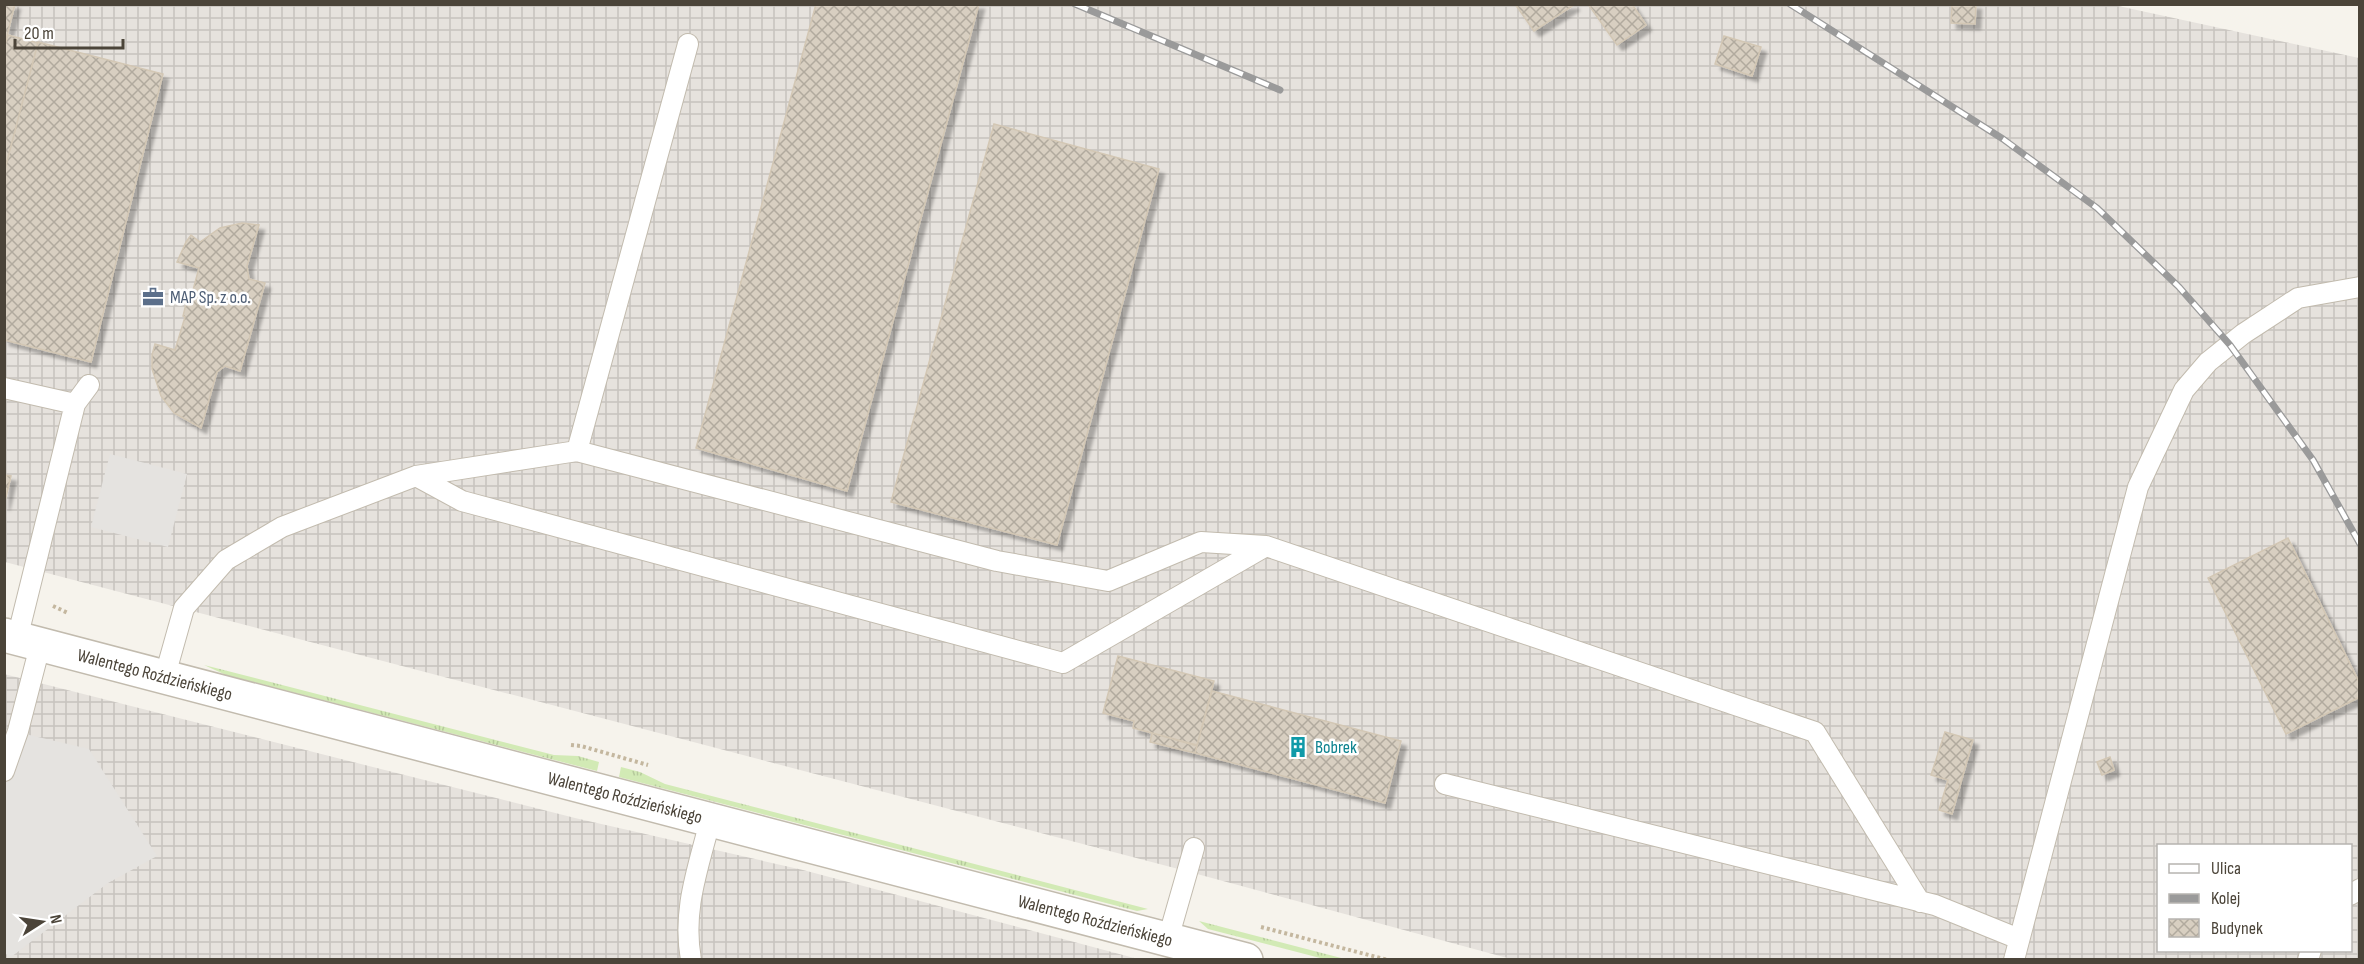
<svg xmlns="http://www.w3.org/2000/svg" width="2364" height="964" viewBox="0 0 2364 964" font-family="'Sofia Sans Condensed',sans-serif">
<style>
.industrial{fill:url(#industrial-grid);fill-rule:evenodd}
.grass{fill:url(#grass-tufts)}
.parking{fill:#e5e3e0}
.building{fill:url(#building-cross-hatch);stroke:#d3c7b4;stroke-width:1.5;filter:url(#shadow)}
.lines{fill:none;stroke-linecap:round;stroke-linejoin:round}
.service-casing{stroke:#c2bbae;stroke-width:22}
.tertiary-casing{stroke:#c2bbae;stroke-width:36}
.path{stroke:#c4b79f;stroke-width:4;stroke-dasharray:3 3;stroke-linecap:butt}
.service{stroke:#fff;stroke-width:20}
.tertiary{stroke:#fff;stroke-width:33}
.rail-casing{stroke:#9a9a9a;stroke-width:7}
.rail{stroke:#fff;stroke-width:4.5;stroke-dasharray:14;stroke-linecap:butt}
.labels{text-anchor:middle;stroke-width:5;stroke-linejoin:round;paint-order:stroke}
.service-label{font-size:18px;fill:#4e5e75;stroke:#fff;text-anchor:start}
.street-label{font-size:18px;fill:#4b4439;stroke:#fff}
.culture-label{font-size:18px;fill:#0d838f;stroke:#fff;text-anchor:start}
</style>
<defs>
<pattern id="industrial-grid" width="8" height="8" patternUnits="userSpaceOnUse" patternTransform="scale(1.5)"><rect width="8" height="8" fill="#e6e2dd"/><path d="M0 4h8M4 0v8" fill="none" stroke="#c7c3be"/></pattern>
<pattern id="grass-tufts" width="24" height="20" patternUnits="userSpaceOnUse" patternTransform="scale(1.5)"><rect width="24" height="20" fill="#d2eab5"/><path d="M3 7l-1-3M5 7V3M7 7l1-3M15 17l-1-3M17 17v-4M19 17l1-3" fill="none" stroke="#b6ca9c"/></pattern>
<pattern id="building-cross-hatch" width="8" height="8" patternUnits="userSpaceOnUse" patternTransform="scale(1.5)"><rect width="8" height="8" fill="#d8cfc1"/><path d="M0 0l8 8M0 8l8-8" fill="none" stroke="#b1aa9e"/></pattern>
<filter id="shadow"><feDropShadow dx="5.5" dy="5.5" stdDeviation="1.5" flood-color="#0004"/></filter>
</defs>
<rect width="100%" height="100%" fill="#f6f3ec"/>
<path class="industrial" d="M2109 4 2359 58V959H1511L1186 871 5 562 4 5ZM2158 846H2350V950H2158Z
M4 674 575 818 803 870 1138 959H5Z"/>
<path class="grass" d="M204 665 554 755 578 756 599 762 597 771 226 675Z
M621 767 640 772 665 784 1148 909 1137 911 1071 894 619 777Z
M1199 921 1345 959H1324L1208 929Z"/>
<path class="parking" d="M110 454 187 474 168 547 91 527Z
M4 729 89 749 157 856 108 883 11 957 4 953Z"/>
<path class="building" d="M4 4H15L4 48Z
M816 4H979L847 491 696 448Z
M1515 4H1573L1574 5 1534 31Z
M1588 4H1632L1646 25 1617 45Z
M1952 4H1976L1975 24 1951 23Z
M8 35 38 43 4 173V48Z
M1724 36 1761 47 1752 76 1715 64Z
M38 42 163 74 91 362 4 340V173Z
M994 124 1159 169 1057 545 891 502Z
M242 223 259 225 247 266 249 279 265 283 240 371 225 366 217 372 201 428 174 413 161 396 152 369V355L155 344 175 350 185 317 183 316 187 300 190 301 199 268 177 262 186 242 191 235 200 242 220 228Z
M4 475 11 476 4 505Z
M2288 538 2360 684V697L2286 734 2208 578Z
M1118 656 1214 681 1197 745 1133 728 1134 721 1103 713Z
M1212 691 1401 741 1385 803 1195 753Z
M1945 732 1973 740 1952 814 1939 810 1948 780 1931 775Z
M1152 733 1197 746 1195 753 1150 742Z
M2110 757 2114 770 2102 775 2097 762Z"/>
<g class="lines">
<defs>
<path id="service" d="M4 388 75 404
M577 451 688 44
M416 476 462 501 1063 663 1266 546
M17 639 75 404 89 385
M164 679 184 608 226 560 282 527 416 476 577 451 997 561 1108 581 1201 542 1266 546 1815 732 1920 902
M4 771 18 731 40 646
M1445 784 1935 905 2019 939
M2350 895 2360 889
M1168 939 1194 848
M691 960C682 910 698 869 710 821
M2014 960 2138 487 2184 390 2208 362 2243 334 2298 298 2360 287
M2308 960 2311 950"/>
<g id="tertiary">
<path id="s1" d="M4 635 1246 960"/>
</g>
</defs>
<use href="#service" class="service-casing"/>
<use href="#tertiary" class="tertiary-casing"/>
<path class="path" d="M53 606 68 613
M571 745 581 746 648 765
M1261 927 1388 960"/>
<use href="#service" class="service"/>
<use href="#tertiary" class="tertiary"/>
<defs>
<path id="rail" d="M1075 4 1280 90
M1790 4 2003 139 2097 208 2179 287 2230 345 2313 460 2360 544"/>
</defs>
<use href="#rail" class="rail-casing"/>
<use href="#rail" class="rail"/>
</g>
<defs>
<symbol id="office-bare" viewBox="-9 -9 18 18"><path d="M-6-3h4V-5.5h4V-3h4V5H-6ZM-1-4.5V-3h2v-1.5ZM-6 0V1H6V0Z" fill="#5c6f8a" stroke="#fff" stroke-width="2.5" paint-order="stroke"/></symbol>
<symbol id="building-bare" viewBox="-9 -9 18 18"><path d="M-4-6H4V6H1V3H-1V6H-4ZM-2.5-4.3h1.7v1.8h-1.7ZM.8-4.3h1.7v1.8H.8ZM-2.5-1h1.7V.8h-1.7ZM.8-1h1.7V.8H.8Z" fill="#0f9aa8" stroke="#fff" stroke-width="2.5" paint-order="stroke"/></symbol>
</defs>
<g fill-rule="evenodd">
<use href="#office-bare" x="138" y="282" width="30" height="30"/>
<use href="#building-bare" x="1283" y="732" width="30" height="30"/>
</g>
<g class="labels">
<g class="service-label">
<text x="170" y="303">MAP Sp. z o.o.</text>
</g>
<g class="street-label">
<text dy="6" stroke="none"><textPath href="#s1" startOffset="156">Walentego Roździeńskiego</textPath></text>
<text dy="6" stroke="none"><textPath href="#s1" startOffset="642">Walentego Roździeńskiego</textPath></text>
<text dy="6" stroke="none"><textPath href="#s1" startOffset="1128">Walentego Roździeńskiego</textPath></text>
</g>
<g class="culture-label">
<text x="1315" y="753">Bobrek</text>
</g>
</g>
<rect width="2364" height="964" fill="none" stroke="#4b4439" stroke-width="12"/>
<rect x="2157" y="844" width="195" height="108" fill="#ffffff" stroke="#b7b4b0" stroke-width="1.5"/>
<rect x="2169" y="864" width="30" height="9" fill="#ffffff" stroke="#b7b4b0" stroke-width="1.5"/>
<text x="2211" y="874" font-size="18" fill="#4b4439">Ulica</text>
<rect x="2169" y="894" width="30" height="9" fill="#9a9a9a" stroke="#b7b4b0" stroke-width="1.5"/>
<text x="2211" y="904" font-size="18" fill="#4b4439">Kolej</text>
<rect x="2169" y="919" width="30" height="18" fill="url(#building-cross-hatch)" stroke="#b7b4b0" stroke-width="1.5"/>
<text x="2211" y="934" font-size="18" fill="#4b4439">Budynek</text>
<g transform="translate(42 922) rotate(78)" stroke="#ffffff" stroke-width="4.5" paint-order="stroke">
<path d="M0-4.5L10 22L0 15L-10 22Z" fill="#4b4439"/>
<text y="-9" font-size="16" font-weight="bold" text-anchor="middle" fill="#4b4439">N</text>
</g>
<path d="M15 39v9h108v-9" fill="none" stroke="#4b4439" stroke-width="3"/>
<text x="24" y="39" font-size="18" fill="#4b4439" stroke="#ffffff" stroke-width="4.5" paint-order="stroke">20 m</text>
</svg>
